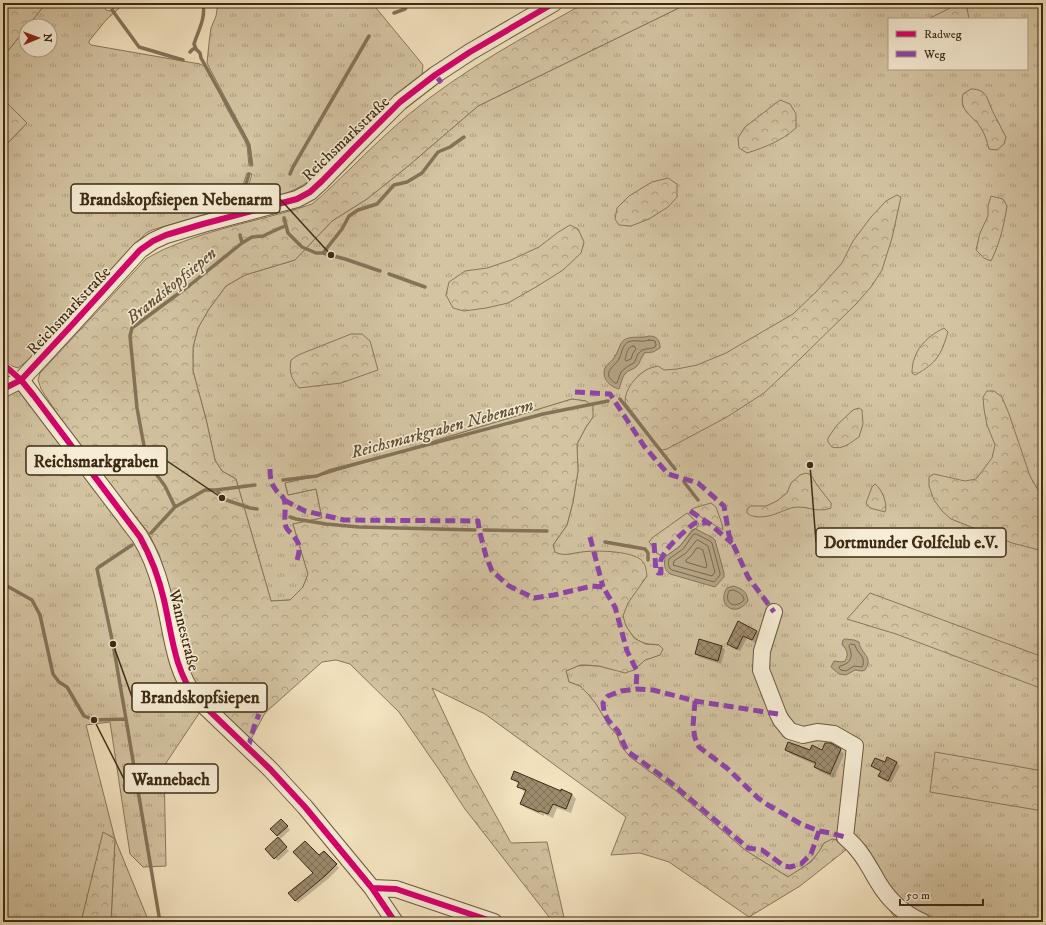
<svg xmlns="http://www.w3.org/2000/svg" width="1046" height="925" viewBox="0 0 1046 925" font-family="'IM FELL DW Pica',serif">
<style>
.grass{fill:url(#grass-tufts);stroke:#88775c;fill-rule:evenodd}
.forest{fill:url(#forest-crowns);stroke:#88775c}
.water{fill:#b5a485;stroke:#857358}
.shadow{fill:#0003}
.lines{fill:none;stroke-linecap:round;stroke-linejoin:round}
.shore{stroke:#79674d;stroke-width:1}
.stream{stroke:#857358;stroke-width:3.5}
.building{fill:url(#building-cross-hatch);stroke:#3d2a15}
.minor-casing{stroke:#6a5840;stroke-width:18}
.minor{stroke:#f7edd5;stroke-width:16}
.quiet{stroke:#8e44ad;stroke-width:5;stroke-dasharray:10 5;stroke-linecap:butt}
.cycleway-casing{stroke:#f7edd5;stroke-width:8}
.cycleway{stroke:#d6006c;stroke-width:6}
.labels{text-anchor:middle;stroke-width:3;stroke-linejoin:round;paint-order:stroke}
.street-label{font-size:16px;fill:#3d2a15;stroke:#f7edd5}
.water-label{font-size:17px;font-style:italic;fill:#614f37;stroke:#f7edd5}
.leader{fill:none;stroke:#3d2a15;stroke-width:1.5}
.callout-dot{fill:#3d2a15;stroke:#f7edd5;stroke-width:1.5}
.callout{fill:#f7edd5;stroke:#3d2a15;stroke-width:1.5}
.callout-label{font-size:17px;text-anchor:middle;font-weight:bold;fill:#3d2a15}
</style>
<defs>
<pattern id="grass-tufts" width="24" height="20" patternUnits="userSpaceOnUse"><rect width="24" height="20" fill="#d4c4a2"/><path d="M3 7l-1-3M5 7V3M7 7l1-3M15 17l-1-3M17 17v-4M19 17l1-3" fill="none" stroke="#ad9f83"/></pattern>
<pattern id="forest-crowns" width="20" height="18" patternUnits="userSpaceOnUse"><rect width="20" height="18" fill="#d4c4a2"/><path d="M2 6a3 3 0 1 1 6 0M12 15a3 3 0 1 1 6 0" fill="none" stroke="#ad9f83"/></pattern>
<pattern id="building-cross-hatch" width="8" height="8" patternUnits="userSpaceOnUse"><rect width="8" height="8" fill="#9c8a6d"/><path d="M0 0l8 8M0 8l8-8" fill="none" stroke="#807158"/></pattern>
</defs>
<rect width="100%" height="100%" fill="#f3e3bf"/>
<filter id="stains"><feTurbulence type="fractalNoise" baseFrequency=".005" numOctaves="4"/><feColorMatrix values="0 0 0 0 .2 0 0 0 0 .09 0 0 0 0 .02 0 0 0 .5 -.17"/></filter>
<radialGradient id="worn" r=".72"><stop offset=".6" stop-color="#630" stop-opacity="0"/><stop offset="1" stop-color="#630" stop-opacity=".3"/></radialGradient>
<path class="grass" d="M46 3H102L106 10 110 11 120 3H125L107 19 89 41V43L91 45 200 64 208 68 225 105 247 145 249 166H253L250 144 210 69 207 63 209 43 211 28 216 16 218 3H372L423 65 422 75C397 98 372 120 348 143 332 159 316 179 296 189 282 196 258 201 243 203L252 174 247 173 237 203 233 206 152 230 146 233 27 361 18 368 12 366 3 360V148L27 123 3 99V57L26 28V50H50V26H28Z
M689 3H1043V922H898L847 849 824 843C815 861 804 867 788 877L745 850 675 790 630 757 621 746 617 735 609 726 596 704 588 694 580 686 569 682 566 671 580 665 599 666 611 669 634 670 645 660 660 655 659 645C644 644 638 643 629 631 626 627 623 622 623 617 622 606 640 586 647 576L629 555 609 552H584L562 556 555 553 553 545 567 525 573 502 578 471 577 444 586 427 593 417 586 401 572 399 326 474 285 483 288 495 316 489 322 518 293 524 308 574 303 587 290 600 271 601 236 479 222 471 215 460 206 419 193 371V347L198 328 209 309 226 286 245 275 295 260 332 221 367 199 407 167 478 106ZM889 19H1027V69H889Z
M3 374 29 396 134 537 152 568 200 712 164 766 166 866 143 867 130 854 110 722 86 725 115 839 149 922H111L115 839 104 833 81 922H3Z"/>
<path class="forest" d="M3 3H46L28 26H26V28L3 57Z
M585 3H689L478 106 407 167 367 199 332 221 295 260 245 275 226 286 209 309 198 328 193 347V371L206 419 215 460 222 471 236 479 271 601 290 600 303 587 308 574 293 524 322 518 316 489 288 495 285 483 326 474 572 399 586 401 593 406V417L586 427 577 444 578 471 573 502 567 525 553 545 555 552C565 557 571 553 582 552 596 550 629 551 640 559 646 563 646 570 647 576L628 603 623 616 626 626 634 638 645 644 659 645 663 649 660 655 645 660 634 670 625 673 599 666 586 665H580L566 671 569 682 580 686 588 694 596 704 609 726 617 735 621 746 630 757 675 790 745 850 788 877 811 862 820 850 824 843 832 839 838 840 847 849 800 886 749 917 669 862 640 853 611 855 626 817 485 714 432 688 469 767 511 843 547 842 565 922H553L465 809 438 768 399 712 350 664 336 660 322 662 265 713 251 739 220 713 190 679 166 578 159 554 148 532 115 491 58 415 41 389 38 380 40 373 146 259C162 249 179 243 196 237 234 224 274 217 312 204 325 194 337 181 350 169 368 151 388 132 408 115 462 70 524 37 585 3Z
M958 4H963L967 8 969 19H928Z
M971 89C989 89 987 102 994 114 998 122 1002 129 1006 137L1004 144 997 150 989 149C987 142 985 134 981 128 973 115 959 112 963 94Z
M3 99 27 123 3 148Z
M780 100 790 104 796 114V128C781 141 766 147 747 153L739 148 738 138 745 127Z
M668 178 677 184V197L668 207 649 219 631 226 619 225 615 219 617 208 629 196 652 182Z
M897 195 901 197 892 238 882 270 871 287 856 304 801 358 764 393 727 417 667 449 662 450 658 446 625 402C625 389 635 377 646 370 649 368 654 367 658 366L664 370 677 369 697 365 726 353 793 314 816 292 842 263 853 241 871 217 886 201Z
M991 196 1003 199 1007 206C1004 225 1000 243 991 261L984 258 976 250 980 233 988 216V206Z
M570 225 578 229 584 242 581 253 563 270 536 287 508 303 486 308 464 311 453 308 446 295 449 282 465 271 487 268 511 260 539 247 557 233Z
M944 328 948 332C941 355 937 363 915 375L912 373C912 351 926 337 944 328Z
M351 334H362L370 341 378 370 341 383 299 388C291 378 289 373 291 360L298 355Z
M987 391H994L1002 397 1009 414 1030 476 1043 499V551L1012 543 951 519 942 511 934 500 929 486V477L934 474 965 481 976 479 992 458 995 445 987 425 984 409 983 397Z
M859 408 862 410 863 424 859 437C850 443 843 450 832 447L828 442V438L837 425 853 410Z
M806 473 811 475 817 485 831 503V508C815 514 806 504 791 508 779 512 772 517 758 517 753 516 750 516 747 513V509L751 506H766L777 501 787 493 791 483 800 475Z
M875 484C882 489 888 504 885 512L870 508 866 503 872 487Z
M711 503 716 507 722 524 723 530 701 517 692 509 694 508Z
M687 513 699 524 696 529 692 530 680 546 665 557 656 553 654 547 649 542 652 538Z
M870 593 1043 657V689L896 634 847 619Z
M935 752 1043 771V811L930 792Z
M103 832 115 839 111 922H81Z"/>
<path class="water" d="M649 336C657 336 660 340 660 348L653 352 644 353C641 357 640 364 636 367 632 370 628 370 625 374 622 377 621 384 619 389 610 387 601 378 605 368 607 364 613 361 615 356 619 351 619 344 624 340 631 335 641 339 649 336Z
M694 529H696L713 538 715 540 724 573V577L715 587 670 574C664 570 664 564 665 557L680 546Z
M733 586C741 588 747 591 748 601 735 619 716 604 727 588Z
M845 639 854 640 859 642C861 655 874 656 865 670L862 671 855 670 846 675 839 674 831 667 834 661 842 662 845 661C849 654 847 650 842 644L843 640Z"/>
<path class="shadow" d="M739 622 756 631 760 635 755 643 747 638 740 651 731 647 728 643Z
M722 647 725 650 721 664 699 657 696 654Z
M786 750 810 751 840 750 844 754 834 778 819 771 815 767 816 765 791 754Z
M888 759 897 763 900 766 891 783 882 779 880 776 882 772 875 769 872 766 885 764Z
M512 779 561 792 562 790 572 794 576 799 571 813 557 808 553 818 544 814V816L526 808 521 804 526 792 523 791 519 786V784Z
M281 820 290 830 279 840 289 851 278 861 267 849 280 837 271 829Z
M324 852 339 868 328 879 298 903 295 900 315 873 319 857Z
M297 918 301 922H290Z
M889 919 892 922H886Z"/>
<g class="lines">
<path class="shore" d="M649 340 655 341 656 345 655 347C649 350 643 347 638 354 636 357 636 360 634 363L628 366 621 372 617 383H615C601 373 613 368 619 359 622 354 622 345 628 342 634 339 642 343 649 340Z
M633 346 635 347 636 349 633 353 631 359 626 361 625 359C627 353 627 347 633 346Z
M694 534H696L710 541 712 543 720 573V575L714 582 672 570C668 568 668 563 669 559L683 549Z
M698 540 708 546 715 572 712 576 673 565 674 561 686 553 696 541Z
M697 548H699L703 550 707 566 706 568 686 562V560L691 556Z
M733 590C738 592 744 594 744 600 735 610 723 603 729 591Z
M851 644 855 645C858 655 865 655 863 665L862 667 854 666 846 671 841 670 839 668 840 666C852 663 853 656 849 646Z"/>
<path class="stream" d="M112 10 139 47 183 60
M394 13 405 9 407 6
M196 49 194 44C198 31 206 18 203 3
M190 52 193 49H196L200 53 201 58 246 139 249 147 251 164
M290 174 293 167 369 36
M235 207C241 203 244 192 244 185L246 184 249 174
M284 218 288 233 302 247 316 253H323L345 259 380 271
M240 235 242 243
M323 253 342 229 349 216 358 210 377 204 394 185 407 182 422 173 438 152 450 147 464 137
M389 274 425 287
M620 399 675 469
M283 480 317 476 329 471 543 414 608 401
M684 482 698 500
M216 490 255 485
M175 507 165 486 147 462 137 408 130 336 132 328 190 285 242 243 252 237 263 236 278 229 285 226
M290 517 296 519 326 524 359 527 475 530
M484 530 547 531
M151 533 175 507 205 490H216L226 500 250 508 257 509
M605 542 645 549 648 553V560
M3 586H7L32 600 40 615 53 674 59 682 67 687 84 716 94 720 126 719 160 922
M126 719 113 644 97 569 99 567 132 545"/>
</g>
<path class="building" d="M738 621 757 631 752 640 743 636 737 649 727 644Z
M699 639 722 646 718 661 695 654Z
M788 742 810 750 812 745 822 750 825 743H831L841 749 830 774 814 767 816 763 785 750Z
M887 757 897 762 888 781 878 776 881 771 871 766 875 758 885 762Z
M514 771 561 791V789L572 794 566 809 553 804 548 814 540 811 539 812 520 804 526 790 517 787 519 782 511 779Z
M281 819 288 826 277 836 270 829Z
M278 837 287 847 274 859 265 849Z
M305 841 319 855 324 851 337 864 325 876 295 901 288 893 313 873 293 852Z"/>
<g class="lines">
<defs>
<path id="minor" d="M21 380 125 517C130 524 135 530 140 537 150 553 157 572 162 591 172 627 172 667 196 698L270 769 305 807 372 888 395 922
M3 389 21 380 71 326 140 250 153 241 166 235 203 224 297 199 310 192 322 181 354 148 400 102 435 75 470 52 554 3
M774 612 762 651 761 670 778 714 781 720 790 731 803 735 817 732 834 734 855 746 845 837C861 850 868 865 878 882 888 899 904 914 923 922
M372 888 396 889 494 922"/>
</defs>
<use href="#minor" class="minor-casing"/>
<use href="#minor" class="minor"/>
<path class="quiet" d="M435 75 442 83
M575 392 610 394 644 446 668 474 698 483 724 506 729 535 748 577 774 612
M270 469C270 477 271 484 276 490 278 493 282 495 284 499 287 508 283 518 286 527 287 530 290 532 292 534 300 544 301 547 297 560
M284 500 305 511 344 520 478 521 479 529 486 556 492 571 509 586 534 598 554 595 592 586 603 587 615 607 627 651 637 671 636 689
M690 511 710 524 732 543
M590 537 603 587
M654 543 656 571 658 573H661C661 568 660 564 661 560 664 549 686 529 695 523H707
M695 701 693 726 695 738 699 747 728 769 758 798 768 805 801 824 819 831 831 833 845 837
M778 714 695 701 653 690 636 689 621 691 608 696 603 703 604 712 608 720 618 731 627 751 670 782 748 848 762 850 784 866 790 867 801 864 811 854 819 831
M248 748 254 727 259 714"/>
<defs>
<path id="cycleway" d="M3 364 21 380 34 396 140 537C151 557 159 578 164 600 172 634 174 670 196 698L270 769 305 807 372 888 395 922
M3 389 21 380 71 326 140 250 153 241 166 235 203 224 297 199 310 192 322 181 354 148 400 102 435 75 470 52 554 3
M372 888 396 889 494 922"/>
</defs>
<use href="#cycleway" class="cycleway-casing"/>
<use href="#cycleway" class="cycleway"/>
</g>
<g class="labels">
<g class="street-label">
<text transform="translate(345 138) rotate(-44)" y="6">Reichsmarkstraße</text>
<text transform="translate(68 310) rotate(-47)" y="6">Reichsmarkstraße</text>
<text transform="translate(185 630) rotate(76)" y="6">Wannestraße</text>
</g>
<g class="water-label">
<text transform="translate(171 285) rotate(-39)" y="6">Brandskopfsiepen</text>
<text transform="translate(442 428) rotate(-15)" y="6">Reichsmarkgraben Nebenarm</text>
</g>
</g>
<path class="leader" d="M331 255L280 199M222 498L167 461M810 465L816 542M113 644L132 697M94 720L124 779"/>
<g class="callout-dot">
<circle cx="331" cy="255" r="4"/>
<circle cx="222" cy="498" r="4"/>
<circle cx="810" cy="465" r="4"/>
<circle cx="113" cy="644" r="4"/>
<circle cx="94" cy="720" r="4"/>
</g>
<g class="callout">
<rect x="71" y="184" width="209" height="29" rx="4"/>
<rect x="26" y="446" width="141" height="29" rx="4"/>
<rect x="816" y="528" width="190" height="29" rx="4"/>
<rect x="132" y="683" width="135" height="29" rx="4"/>
<rect x="124" y="764" width="94" height="29" rx="4"/>
</g>
<g class="callout-label">
<text x="176" y="205">Brandskopfsiepen Nebenarm</text>
<text x="96" y="467">Reichsmarkgraben</text>
<text x="911" y="548">Dortmunder Golfclub e.V.</text>
<text x="200" y="703">Brandskopfsiepen</text>
<text x="171" y="785">Wannebach</text>
</g>
<rect width="1046" height="925" fill="none" stroke="#f3e3bf" stroke-width="16"/>
<rect x="4" y="4" width="1038" height="917" fill="none" stroke="#3d2a15" stroke-width="2"/>
<rect x="8" y="8" width="1030" height="909" fill="none" stroke="#3d2a15"/>
<rect x="888" y="18" width="140" height="52" fill="#f7edd5" stroke="#ad9f88"/>
<rect x="896" y="31" width="20" height="6" fill="#d6006c" stroke="#ad9f88"/>
<text x="924" y="38" font-size="12" fill="#3d2a15">Radweg</text>
<rect x="896" y="51" width="20" height="6" fill="#8e44ad" stroke="#ad9f88"/>
<text x="924" y="58" font-size="12" fill="#3d2a15">Weg</text>
<g transform="translate(38 38) rotate(89)"><circle r="19" fill="#f7edd5" stroke="#ad9f88"/>
<path d="M0-3L7 15L0 10L-7 15Z" fill="#8f2418"/>
<text y="-6" font-size="11" font-weight="bold" text-anchor="middle" fill="#3d2a15">N</text>
</g>
<path d="M900 899v6h83v-6" fill="none" stroke="#3d2a15" stroke-width="2"/>
<text x="906" y="899" font-size="12" fill="#3d2a15" stroke="#f7edd5" stroke-width="3" paint-order="stroke">50 m</text>
<rect width="100%" height="100%" filter="url(#stains)"/>
<rect width="100%" height="100%" fill="url(#worn)"/>
</svg>
